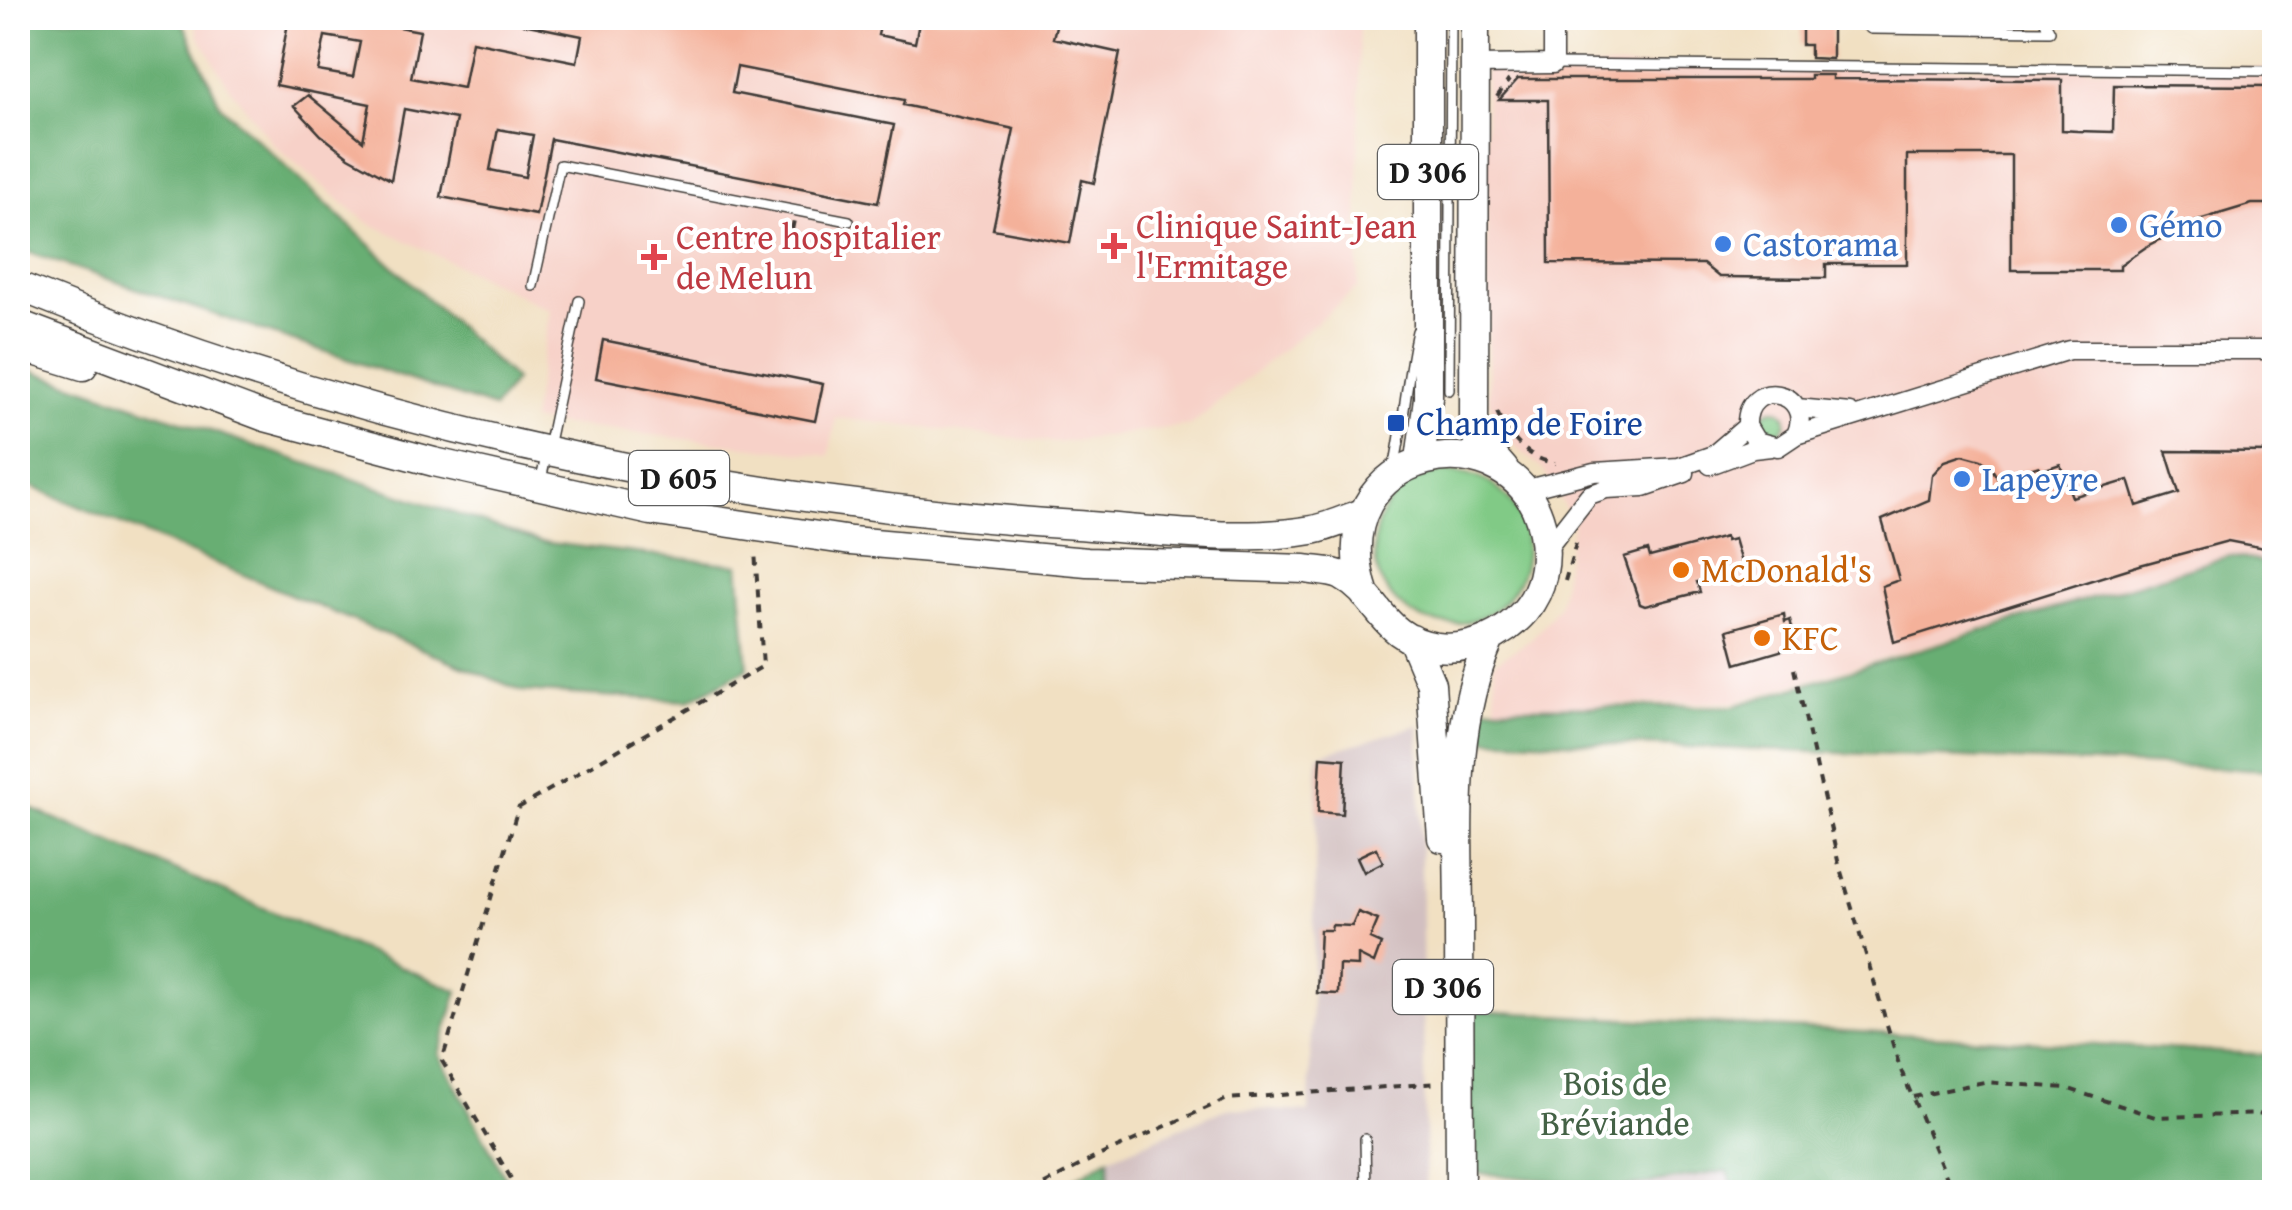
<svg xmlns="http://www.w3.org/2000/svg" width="2292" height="1210" viewBox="0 0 2292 1210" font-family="'Gentium Book Plus',serif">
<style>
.built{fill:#f7d1c8}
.industrial{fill:#d2bfc0}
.green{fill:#81ca86;stroke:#4e7351;stroke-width:2.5}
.forest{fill:#68ae73;stroke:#426548;stroke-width:2.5}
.building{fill:#f4b19a;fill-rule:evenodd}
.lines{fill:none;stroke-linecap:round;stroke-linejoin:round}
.lane-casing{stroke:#3c3935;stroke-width:12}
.street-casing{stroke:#3c3935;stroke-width:21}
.primary-casing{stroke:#3c3935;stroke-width:31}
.path{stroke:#3c3935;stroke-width:4;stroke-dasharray:8 8;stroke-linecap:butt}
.lane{stroke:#fff;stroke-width:9}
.street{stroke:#fff;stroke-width:18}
.primary{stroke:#fff;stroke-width:28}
.shop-dot{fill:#3f7fe0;stroke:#fff;stroke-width:4}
.health-dot{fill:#e0444e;stroke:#fff;stroke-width:4}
.transit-dot{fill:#1a4fb4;stroke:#fff;stroke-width:4}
.food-dot{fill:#e8710a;stroke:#fff;stroke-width:4}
.labels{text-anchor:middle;stroke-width:8;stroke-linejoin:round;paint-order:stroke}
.shield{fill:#fff;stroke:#606060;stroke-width:2.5}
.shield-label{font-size:32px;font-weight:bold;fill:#1c1c1c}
.shop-label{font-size:35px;fill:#366cbe;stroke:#fff;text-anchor:start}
.health-label{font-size:35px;fill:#be3a42;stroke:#fff;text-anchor:start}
.transit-label{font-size:35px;fill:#164399;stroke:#fff;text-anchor:start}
.food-label{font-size:35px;fill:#c56008;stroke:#fff;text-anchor:start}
.park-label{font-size:35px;fill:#446246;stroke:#fff}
</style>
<rect width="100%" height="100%" fill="#fff"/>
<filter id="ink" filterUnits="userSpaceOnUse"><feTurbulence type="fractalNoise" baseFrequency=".01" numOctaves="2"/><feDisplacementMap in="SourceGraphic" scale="20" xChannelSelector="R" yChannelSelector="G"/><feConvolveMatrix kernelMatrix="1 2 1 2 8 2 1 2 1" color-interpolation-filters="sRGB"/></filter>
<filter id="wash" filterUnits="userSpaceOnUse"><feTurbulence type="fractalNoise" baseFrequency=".0048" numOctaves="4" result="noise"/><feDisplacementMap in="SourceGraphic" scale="40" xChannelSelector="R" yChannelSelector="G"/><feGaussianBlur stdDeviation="2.25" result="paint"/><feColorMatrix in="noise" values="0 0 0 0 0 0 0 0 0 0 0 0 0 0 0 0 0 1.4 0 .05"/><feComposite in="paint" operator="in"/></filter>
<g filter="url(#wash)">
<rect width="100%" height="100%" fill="#f1e0c2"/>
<path class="built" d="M194 18H1359L1358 288 1191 425 1057 443 836 418 829 456 531 421 550 310 365 221 275 146 229 87 198 35Z
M1485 67 2274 68V565L2228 556 1734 702 1496 707 1494 663 1532 639 1559 605 1573 522 1543 469 1518 449 1495 422 1489 399Z"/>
<path class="industrial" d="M1419 725 1426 1189 1619 1188 1728 1170 1735 1192H1109V1158L1228 1108 1309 1112 1318 755Z"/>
<path class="green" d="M1762 421a12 12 0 1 1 24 0a12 12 0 1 1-24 0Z
M1374 548a76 76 0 1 1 152 0a76 76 0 1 1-152 0Z"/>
<path class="forest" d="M18 18H181L220 105 515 380 494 408 21 250 18 244Z
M18 366 540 542 739 565 748 668 688 701 522 691 18 481Z
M2229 556 2274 564V770L1483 739 1480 707 1734 706Z
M18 803 458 991 439 1054 513 1192H18Z
M1461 1010 2274 1055V1192H1735L1727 1171 1619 1188 1468 1172Z
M1109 1158V1192H1053Z"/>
<g id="blocks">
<path class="building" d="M289 18H350L420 31 411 78 463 88 472 41 577 62 582 36 523 24 524 18H788L820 24 821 18H882L878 35 915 43 920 18H1058L1053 38 1120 53 1094 183 1082 180 1070 243 993 229 1014 129 903 105 904 100 737 67 732 93 894 125 878 203 551 139 536 215 441 197 456 119 404 109 391 180 349 157 321 135 294 106 308 95 363 141 370 104 276 85ZM325 36 360 42 353 77 318 71ZM498 129 533 135 525 177 490 170Z
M1802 18H1832V59L1810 58V45H1802Z
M1810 75H1832V79L2062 80V130L2077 131 2113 132 2114 85 2274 86V204H2252L2199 220 2146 247 2120 265V270H2011V155H1907V264H1826V278L1724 277H1719L1703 264 1549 263 1548 100H1499L1518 79H1810Z
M603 340 823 384 815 421 596 378Z
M2166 451 2274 452V550L2228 541 2140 565 1894 642 1882 586 1899 580 1882 520 1929 500 1932 475 1945 461 1963 455 1981 460 1991 467 1998 479 2039 466 2040 471 2060 464 2072 497 2129 480 2137 506 2179 493Z
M1725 537 1726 541 1734 539 1742 566 1734 568 1735 572 1697 582 1700 592 1645 606 1640 604 1624 557 1648 550 1650 557Z
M1784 614 1785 622 1790 620 1797 646 1736 664 1727 630Z
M1321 757 1345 759 1342 814 1318 812Z
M1376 848 1383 862 1364 872 1357 857Z
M1358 912 1378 920 1370 939 1381 944 1374 963 1358 955V966L1339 965 1338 994 1317 993 1320 930H1331L1332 925 1352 926Z"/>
</g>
</g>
<g filter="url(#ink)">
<use href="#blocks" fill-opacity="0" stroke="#3c3935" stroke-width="2.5"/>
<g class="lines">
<defs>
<path id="lane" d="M1856 18 1871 29 2050 31 2043 18
M1553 64 2274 71
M533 286 560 165 849 221
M1449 390 1451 18
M1394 468C1404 422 1407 376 1417 331
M541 480 579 301
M1365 1139 1366 1192"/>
<path id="street" d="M1475 65 1553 64V18
M1797 408 1850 413
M1796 435 2069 350H2274
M1710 465 1753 449 1771 447
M1524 490 1594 472 1679 467 1713 455 1747 426C1745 376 1816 390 1796 435L1778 447 1756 441 1747 426
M1546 550 1589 495 1606 489 1644 487 1685 473"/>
<path id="primary" d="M1475 18 1474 418 1477 438 1504 469
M18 286C353 424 716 502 1077 525 1154 530 1236 543 1312 530 1329 527 1346 519 1362 513
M18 324 265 417 434 462 651 511 851 541 1087 562 1305 569C1316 571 1333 571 1342 576 1380 596 1381 639 1437 647 1471 651 1503 636 1525 611 1543 589 1548 561 1543 533 1520 407 1314 444 1365 595
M18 346 83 366
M1420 460 1428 398V18
M1412 639 1431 684 1442 838
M1460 1192C1460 1103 1460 1014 1459 925 1459 829 1450 727 1490 639"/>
</defs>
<use href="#lane" class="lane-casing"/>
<use href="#street" class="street-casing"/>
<use href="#primary" class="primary-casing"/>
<path class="path" d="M1497 97 1509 80
M789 245 794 220
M1497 412C1507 436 1529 460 1555 463
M1565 581 1576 543
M1794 669 1839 865 1900 1068 1953 1192
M1913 1097 1984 1082 2066 1088 2155 1117 2274 1114
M519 1192 442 1061 518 808 763 666 755 551
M1030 1192 1094 1158 1227 1099 1439 1083"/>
<use href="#lane" class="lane"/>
<use href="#street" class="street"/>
<use href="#primary" class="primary"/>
</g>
</g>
<g class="shop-dot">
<circle cx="2119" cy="225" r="10"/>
<circle cx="1723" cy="244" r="10"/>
<circle cx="1962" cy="479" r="10"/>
</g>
<g class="health-dot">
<path d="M1109 231h10v10h10v10h-10v10h-10v-10h-10v-10h10z"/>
<path d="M649 242h10v10h10v10h-10v10h-10v-10h-10v-10h10z"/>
</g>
<rect class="transit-dot" x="1386" y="413" width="20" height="20" rx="5"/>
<g class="food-dot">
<circle cx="1681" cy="570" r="10"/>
<circle cx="1762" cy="638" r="10"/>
</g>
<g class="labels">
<g class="shield">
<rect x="1378" y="145" width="100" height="54" rx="8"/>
<rect x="629" y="451" width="100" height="54" rx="8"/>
<rect x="1393" y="960" width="100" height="54" rx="8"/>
</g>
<g class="shield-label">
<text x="1428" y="183">D 306</text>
<text x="679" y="489">D 605</text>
<text x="1443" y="998">D 306</text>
</g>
<g class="shop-label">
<text x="2139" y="237">Gémo</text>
<text x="1743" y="256">Castorama</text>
<text x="1982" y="491">Lapeyre</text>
</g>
<g class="health-label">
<text x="1136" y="238">Clinique Saint-Jean<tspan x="1136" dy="40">l'Ermitage</tspan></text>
<text x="676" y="249">Centre hospitalier<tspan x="676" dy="40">de Melun</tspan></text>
</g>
<g class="transit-label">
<text x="1416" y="435">Champ de Foire</text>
</g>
<g class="food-label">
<text x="1701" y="582">McDonald's</text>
<text x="1782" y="650">KFC</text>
</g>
<g class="park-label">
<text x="1615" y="1095">Bois de<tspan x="1615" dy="40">Bréviande</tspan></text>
</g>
</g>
<rect width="2292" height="1210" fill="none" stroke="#fff" stroke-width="60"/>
</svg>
